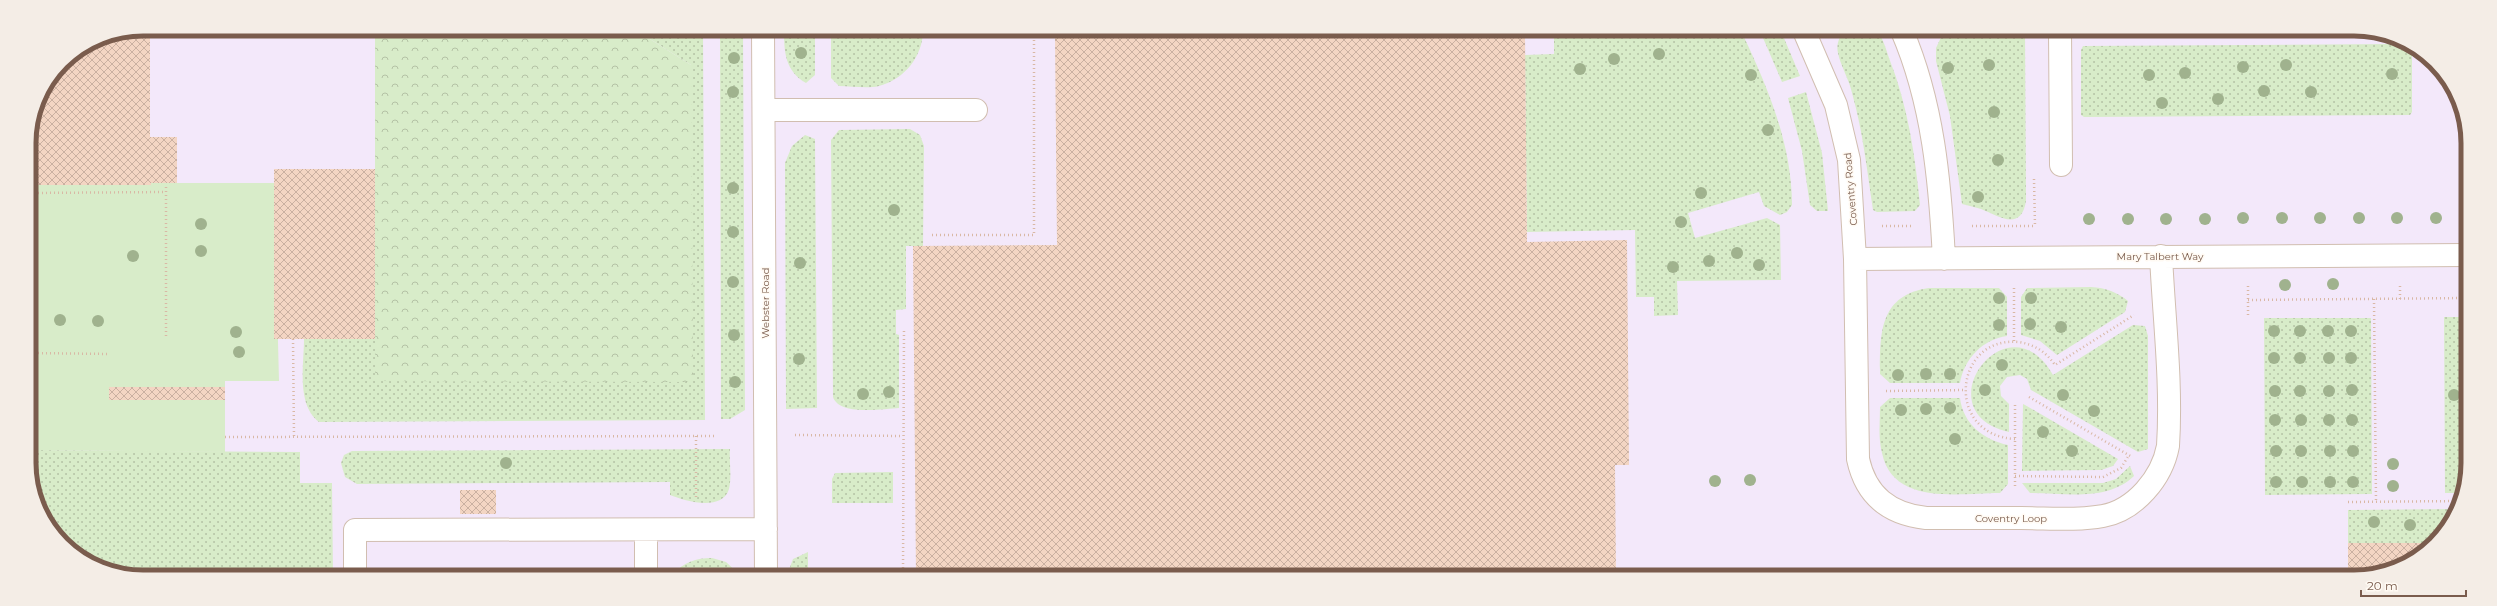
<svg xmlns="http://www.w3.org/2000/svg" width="2497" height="606" viewBox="0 0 2497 606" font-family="Montserrat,sans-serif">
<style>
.education{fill:#f3e8fa}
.grass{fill:url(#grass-dots)}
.forest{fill:url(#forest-crowns)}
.pitch{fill:#d8ecc9}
.building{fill:url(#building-cross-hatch)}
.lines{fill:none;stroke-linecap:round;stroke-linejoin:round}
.minor-casing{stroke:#d1beb0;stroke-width:24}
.path{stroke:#d9b8a5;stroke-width:2.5;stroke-dasharray:1 3;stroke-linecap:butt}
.minor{stroke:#fff;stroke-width:22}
.tree{fill:#a0b28e}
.labels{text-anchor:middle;stroke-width:3;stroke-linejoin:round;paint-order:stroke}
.street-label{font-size:10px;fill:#7a5c4d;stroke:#fffaf3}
.rim{fill:none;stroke:#7a5c4d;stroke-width:5}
</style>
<defs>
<pattern id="grass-dots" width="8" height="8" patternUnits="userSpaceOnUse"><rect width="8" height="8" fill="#d8ecc9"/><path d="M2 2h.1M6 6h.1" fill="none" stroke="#b4c2a5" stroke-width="1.8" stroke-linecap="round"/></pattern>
<pattern id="forest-crowns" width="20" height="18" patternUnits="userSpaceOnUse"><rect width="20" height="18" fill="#d8ecc9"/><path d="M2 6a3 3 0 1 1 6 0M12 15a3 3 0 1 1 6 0" fill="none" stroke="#b4c2a5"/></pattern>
<pattern id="building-cross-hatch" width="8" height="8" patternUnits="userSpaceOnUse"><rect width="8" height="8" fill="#f3d5c3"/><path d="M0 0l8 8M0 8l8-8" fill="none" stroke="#cab0a1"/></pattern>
</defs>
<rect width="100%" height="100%" fill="#fdf6ec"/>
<path class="education" d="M143 29 2376 31 2435 62 2466 121V485L2453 520 2429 549 2398 568 2361 577 121 575 62 544 31 486 29 136 38 99 99 38Z"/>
<path class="grass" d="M634 29 703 30 705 420 319 422C296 405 304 364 304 339H375V381L691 65Z
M720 30H743L745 410 730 419H721Z
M784 30H815V75L806 83C785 71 784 52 784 30Z
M831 30H923C923 56 905 79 879 86 867 89 851 86 839 86L831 78Z
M1678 30 1741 31C1767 85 1792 144 1792 205L1787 212 1780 215 1764 206 1759 192 1688 213 1695 238 1767 218 1780 225 1781 280 1677 281 1678 315 1654 316V297H1636L1635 230 1527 232 1525 55 1554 54V34L1675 33Z
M1760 31H1781L1800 76 1782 82Z
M1845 31H1877C1883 38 1886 49 1889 58 1908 106 1915 155 1920 205L1915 211 1877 212 1873 210C1867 170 1863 132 1852 93 1849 79 1841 67 1838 53 1836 45 1839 36 1845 31Z
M1944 31H2025L2026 201C2021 233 1997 215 1981 209 1975 207 1969 206 1962 204L1950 116 1936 61V48Z
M2400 44 2412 50V112L2410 115 2084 117 2081 115V50L2083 46Z
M1806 92 1822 153 1828 211H1817L1810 205 1802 151 1788 98Z
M910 129 920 135 924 146 923 246H906V309L896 310V334L899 335V408C883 409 839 416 833 397L831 140 839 130Z
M805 135 815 139 817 408 786 409 785 163 792 146Z
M2091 287C2106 288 2117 292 2128 301L2125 312 2057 355 2040 341 2021 335V297L2027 288Z
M1929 288H1999L2007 297V336C1983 339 1964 359 1960 383H1890L1880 374C1880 334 1879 295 1929 288Z
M2444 317H2464L2466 485 2463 493H2445Z
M2264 318H2371L2372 494 2265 495Z
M2133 325 2145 326 2148 336V449L2138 452 2031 390 2027 379 2020 375 2007 377 2000 386 2001 396 2009 404V432C1921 412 2008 295 2053 375Z
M1890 398H1960C1963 424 1984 440 2008 445V484L2000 493C1959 493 1893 506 1882 453 1878 438 1880 422 1880 407Z
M2023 404 2025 405 2118 459 2113 466 2101 470 2022 471Z
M730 449C729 461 732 477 729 489 722 512 685 501 670 495V482L357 484 345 477 341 463 344 455 352 451Z
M38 450 300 452V483H332L333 575H121L62 544 31 486Z
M2130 466 2134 476C2107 502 2065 493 2030 493L2022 483H2103L2116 479Z
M893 472V503H832V479L835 473Z
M2457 509 2453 520 2434 543H2348V510Z
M808 552V575H787L793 559Z
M712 558 726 562 740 575H673C683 562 696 558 712 558Z"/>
<path class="forest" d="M375 29H634L691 65 693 382 375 381Z"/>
<path class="pitch" d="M143 29H150V137H177V183H274L279 381H225V452L31 450 29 136 38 99 62 62 99 38Z"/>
<path class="building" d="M143 29H150V137H177V183H151V185H30L29 136 38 99 62 62 99 38Z
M1525 34 1527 242 1627 240 1629 465H1615L1616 576H916L913 246 1057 245 1055 38Z
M274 169H375V339H274Z
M109 387H225V400H109Z
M460 490H496V514H460Z
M2348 543H2434L2429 549 2398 568 2361 577H2348Z"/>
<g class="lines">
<defs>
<path id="minor" d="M763 30 766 575
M1804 31 1836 105 1849 160 1855 259 1858 459C1866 496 1890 514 1926 518 1958 518 1989 518 2021 518 2048 518 2076 521 2103 516 2135 510 2162 478 2168 446 2172 383 2164 319 2161 256
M1902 31C1933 103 1940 181 1944 259
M2060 31 2061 165
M764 110H976
M1855 259 2466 255
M646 530V575
M355 575V530L766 529"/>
</defs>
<use href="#minor" class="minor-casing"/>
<path class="path" d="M2460 111 2461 129 2466 137
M2034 179 2035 226
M166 187V336
M30 193 166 192
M1882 226H1911
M1972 226H2035
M932 235H1034V30
M2248 286V318
M2400 286V299
M2014 288V342
M2374 299 2376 502
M2248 300 2466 298
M293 339 294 436
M30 353 109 354
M1886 391 1965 390
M2029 397 2132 457
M2015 405V488
M795 435 903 436
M696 436V499
M225 437 714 436
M2015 439C1944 435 1954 336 2018 342 2034 344 2046 352 2055 365L2134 315
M2015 476 2103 477 2121 468 2129 455
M2348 502 2460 501
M903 576 904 328"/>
<use href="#minor" class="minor"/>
</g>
<g class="tree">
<circle cx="801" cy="53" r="6"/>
<circle cx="1659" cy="54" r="6"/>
<circle cx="734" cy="58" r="6"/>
<circle cx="1614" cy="59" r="6"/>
<circle cx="1989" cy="65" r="6"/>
<circle cx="2286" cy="65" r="6"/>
<circle cx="2243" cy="67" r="6"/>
<circle cx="1948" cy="68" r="6"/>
<circle cx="1580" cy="69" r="6"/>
<circle cx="2185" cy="73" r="6"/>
<circle cx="2392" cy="74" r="6"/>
<circle cx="1751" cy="75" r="6"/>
<circle cx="2149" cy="75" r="6"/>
<circle cx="2264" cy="91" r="6"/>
<circle cx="733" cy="92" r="6"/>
<circle cx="2311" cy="92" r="6"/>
<circle cx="2218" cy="99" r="6"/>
<circle cx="2162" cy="103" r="6"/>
<circle cx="1994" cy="112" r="6"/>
<circle cx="1768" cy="130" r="6"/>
<circle cx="1998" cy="160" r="6"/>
<circle cx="733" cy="188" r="6"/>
<circle cx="1701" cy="193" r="6"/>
<circle cx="1978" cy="197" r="6"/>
<circle cx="894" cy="210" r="6"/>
<circle cx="2243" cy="218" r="6"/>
<circle cx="2282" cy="218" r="6"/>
<circle cx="2320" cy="218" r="6"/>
<circle cx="2359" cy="218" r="6"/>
<circle cx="2397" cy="218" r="6"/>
<circle cx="2436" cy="218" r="6"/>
<circle cx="2089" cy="219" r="6"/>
<circle cx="2128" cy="219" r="6"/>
<circle cx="2166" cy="219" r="6"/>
<circle cx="2205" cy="219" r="6"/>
<circle cx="1681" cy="222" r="6"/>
<circle cx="201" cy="224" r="6"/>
<circle cx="733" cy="232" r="6"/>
<circle cx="201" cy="251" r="6"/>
<circle cx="1737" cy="253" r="6"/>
<circle cx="133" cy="256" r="6"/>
<circle cx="1709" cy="261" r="6"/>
<circle cx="800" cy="263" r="6"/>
<circle cx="1759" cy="265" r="6"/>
<circle cx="1673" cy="267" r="6"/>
<circle cx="733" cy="282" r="6"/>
<circle cx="2333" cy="284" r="6"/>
<circle cx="2285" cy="285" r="6"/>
<circle cx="1999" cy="298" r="6"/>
<circle cx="2031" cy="298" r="6"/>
<circle cx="60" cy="320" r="6"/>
<circle cx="98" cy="321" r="6"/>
<circle cx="2030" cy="324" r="6"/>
<circle cx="1999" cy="325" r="6"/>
<circle cx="2061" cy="327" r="6"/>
<circle cx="2274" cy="331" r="6"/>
<circle cx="2300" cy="331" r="6"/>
<circle cx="2328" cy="331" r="6"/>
<circle cx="2351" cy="331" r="6"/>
<circle cx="236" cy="332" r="6"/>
<circle cx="734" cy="335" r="6"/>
<circle cx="239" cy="352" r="6"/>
<circle cx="2274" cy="358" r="6"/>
<circle cx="2300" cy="358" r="6"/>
<circle cx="2329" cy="358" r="6"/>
<circle cx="2351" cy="358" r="6"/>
<circle cx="799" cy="359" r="6"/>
<circle cx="2002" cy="365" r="6"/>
<circle cx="1926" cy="374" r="6"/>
<circle cx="1950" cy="374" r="6"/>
<circle cx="1898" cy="375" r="6"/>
<circle cx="735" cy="382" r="6"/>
<circle cx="1985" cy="390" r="6"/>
<circle cx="2352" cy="390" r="6"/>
<circle cx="2275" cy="391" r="6"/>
<circle cx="2300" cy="391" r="6"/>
<circle cx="2329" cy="391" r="6"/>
<circle cx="889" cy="392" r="6"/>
<circle cx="863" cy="394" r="6"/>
<circle cx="2063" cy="395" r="6"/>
<circle cx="2454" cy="395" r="6"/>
<circle cx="1950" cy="408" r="6"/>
<circle cx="1926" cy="409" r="6"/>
<circle cx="1901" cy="410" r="6"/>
<circle cx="2094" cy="411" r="6"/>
<circle cx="2275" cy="420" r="6"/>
<circle cx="2301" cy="420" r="6"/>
<circle cx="2329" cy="420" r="6"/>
<circle cx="2352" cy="420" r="6"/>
<circle cx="2043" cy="432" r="6"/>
<circle cx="1955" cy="439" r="6"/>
<circle cx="2072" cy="451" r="6"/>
<circle cx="2276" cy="451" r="6"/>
<circle cx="2301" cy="451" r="6"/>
<circle cx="2330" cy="451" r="6"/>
<circle cx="2353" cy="451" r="6"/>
<circle cx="506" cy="463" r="6"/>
<circle cx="2393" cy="464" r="6"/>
<circle cx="1750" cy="480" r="6"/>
<circle cx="1715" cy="481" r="6"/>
<circle cx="2276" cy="482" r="6"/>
<circle cx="2302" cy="482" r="6"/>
<circle cx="2330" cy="482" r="6"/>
<circle cx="2353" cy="482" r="6"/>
<circle cx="2393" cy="486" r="6"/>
<circle cx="2374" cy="522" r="6"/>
<circle cx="2410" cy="525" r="6"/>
</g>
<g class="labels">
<g class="street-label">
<text transform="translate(1850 189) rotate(-95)" y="4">Coventry Road</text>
<text x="2160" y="260">Mary Talbert Way</text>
<text transform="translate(765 303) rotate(-90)" y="4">Webster Road</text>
<text x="2011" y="522">Coventry Loop</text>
</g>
</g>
<path d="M0 0H2497V606H0ZM143 36H2354A107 107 0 0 1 2461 143V463A107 107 0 0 1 2354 570H143A107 107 0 0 1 36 463V143A107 107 0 0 1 143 36Z" fill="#f4ede6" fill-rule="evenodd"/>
<path class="rim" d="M143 36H2354A107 107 0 0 1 2461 143V463A107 107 0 0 1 2354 570H143A107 107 0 0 1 36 463V143A107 107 0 0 1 143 36Z"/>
<path d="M2361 590v6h105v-6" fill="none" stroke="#7a5c4d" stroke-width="2"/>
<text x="2367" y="590" font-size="12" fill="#7a5c4d" stroke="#fffaf3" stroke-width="3" paint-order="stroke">20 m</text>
</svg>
